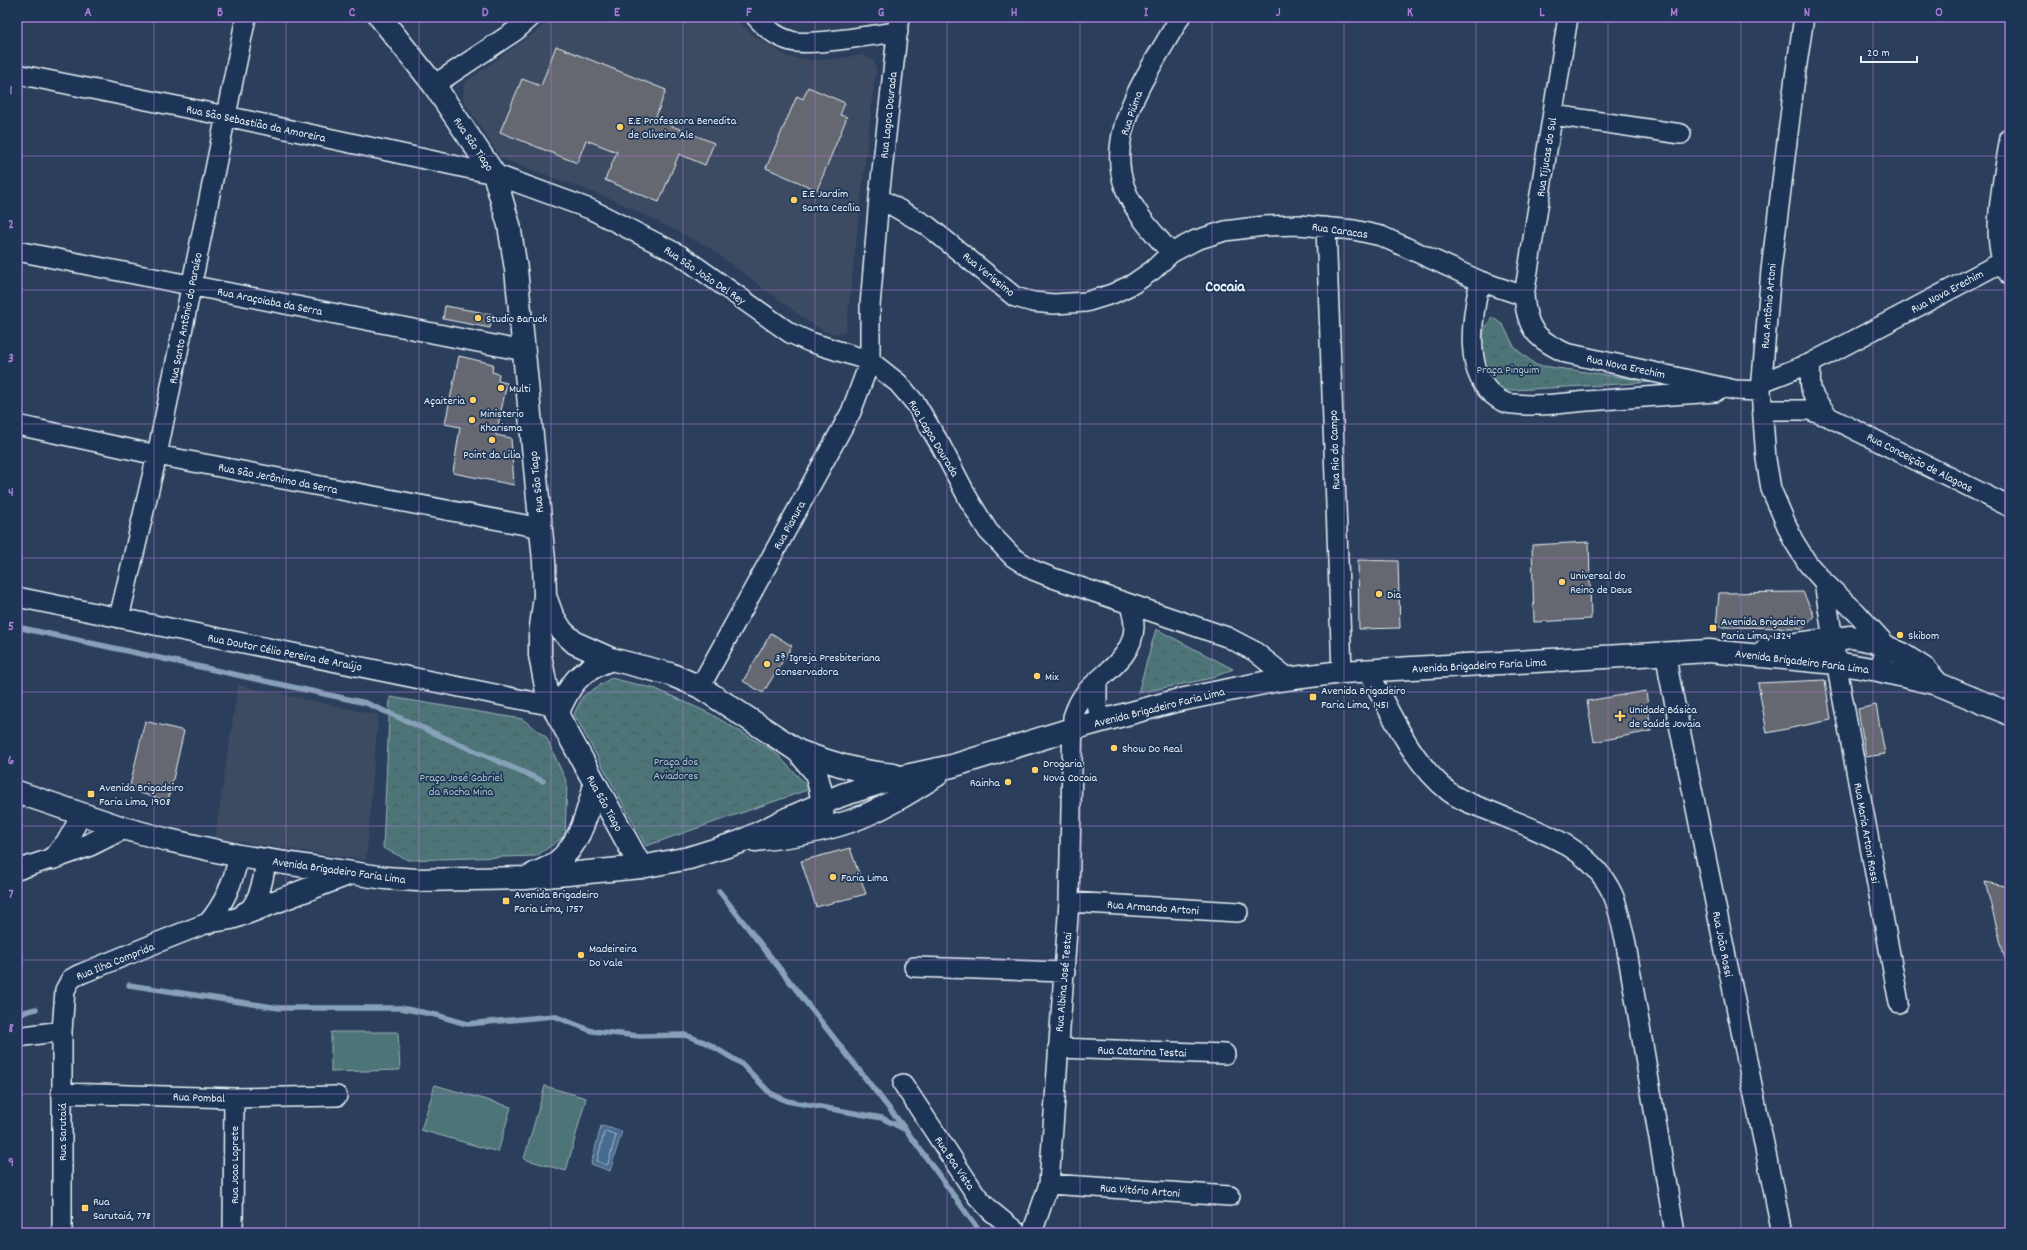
<svg xmlns="http://www.w3.org/2000/svg" width="2027" height="1250" viewBox="0 0 2027 1250" font-family="Dekko,sans-serif">
<style>
.built{fill:#3c4b62}
.park{fill:url(#park-crowns);stroke:#9ab2b8}
.pitch{fill:#4d7478;stroke:#9ab2b8}
.water{fill:#476c8f;stroke:#87a1b9}
.lines{fill:none;stroke-linecap:round;stroke-linejoin:round}
.shore{stroke:#a8bcce;stroke-width:1}
.stream{stroke:#87a1b9;stroke-width:5.5}
.building{fill:#65676f;stroke:#e8f1f8}
.minor-casing{stroke:#e8f1f8;stroke-width:22}
.tertiary-casing{stroke:#e8f1f8;stroke-width:25}
.secondary-casing{stroke:#e8f1f8;stroke-width:25}
.minor{stroke:#1d3557;stroke-width:19}
.tertiary{stroke:#1d3557;stroke-width:22}
.secondary{stroke:#1d3557;stroke-width:22}
.grid{fill:none;stroke:#a77bd6;stroke-width:1;stroke-opacity:0.55}
.poi-dot{fill:#ffd166;stroke:#1d3557;stroke-width:1.5}
.labels{text-anchor:middle;stroke-width:3.5;stroke-linejoin:round;paint-order:stroke}
.street-label{font-size:12px;fill:#e8f1f8;stroke:#1d3557}
.poi-label{font-size:12px;fill:#e8f1f8;stroke:#1d3557;text-anchor:start}
.park-label{font-size:12px;fill:#b2c5cb;stroke:#1d3557}
.district-label{font-size:16px;font-weight:bold;fill:#e8f1f8;stroke:#1d3557}
.neatline{fill:none;stroke:#a77bd6;stroke-width:1.5}
.grid-label{font-size:13px;text-anchor:middle;font-weight:bold;fill:#a77bd6}
</style>
<defs>
<pattern id="park-crowns" width="20" height="18" patternUnits="userSpaceOnUse"><rect width="20" height="18" fill="#4d7478"/><path d="M2 6a3 3 0 1 1 6 0M12 15a3 3 0 1 1 6 0" fill="none" stroke="#495c5f"/></pattern>
</defs>
<rect width="100%" height="100%" fill="#2b3f5c"/>
<filter id="ink" filterUnits="userSpaceOnUse"><feTurbulence type="fractalNoise" baseFrequency=".025" numOctaves="2"/><feDisplacementMap in="SourceGraphic" scale="8" xChannelSelector="R" yChannelSelector="G"/><feConvolveMatrix kernelMatrix="1 2 1 2 8 2 1 2 1" color-interpolation-filters="sRGB"/></filter>
<g filter="url(#ink)">
<path class="built" d="M554 17H732L753 35 788 57 815 61 863 55 873 60 876 69 873 92 847 322 845 331 835 334 824 331 809 322 707 246 614 200 502 159 463 100 464 83 541 28Z
M238 685 378 715 366 860 215 838Z"/>
<path class="park" d="M1492 317 1503 325 1515 348 1536 365 1656 382 1495 391C1484 362 1472 344 1492 317Z
M1156 629 1233 669 1212 678 1138 693Z
M611 678 656 689 709 713 775 752 810 789 646 846 574 714 583 696Z
M390 697 522 719 546 737 567 783 565 836 536 856 408 860 383 848Z"/>
<path class="pitch" d="M331 1032H398L400 1070 331 1072Z
M435 1085 511 1107 498 1152 421 1130Z
M545 1086 586 1098 566 1171 524 1159Z"/>
<path class="water" d="M601 1126 622 1131 610 1171 591 1164Z"/>
<g class="lines">
<path class="shore" d="M606 1131 616 1135 608 1164 606 1165 597 1161 604 1133Z"/>
<path class="stream" d="M17 627 366 703 543 781
M719 891 906 1130 981 1233
M129 985 279 1008H401L436 1015 467 1024 554 1016 592 1031 639 1036 685 1035 707 1043 742 1064 770 1093 787 1101 882 1118 906 1130
M17 1014 36 1009"/>
</g>
<path class="building" d="M556 46 666 90 655 119 714 143 705 165 679 154 659 202 605 180 617 152 586 140 577 163 500 132 522 79 541 86Z
M808 87 845 103 840 115 847 117 817 190 766 168 797 96 803 99Z
M445 306 492 314 490 328 443 319Z
M459 356 493 364 492 372 499 374 498 381 507 383 496 435 511 438 514 485 453 473 460 427 445 424Z
M1589 542 1591 619 1534 622 1532 545Z
M1358 560 1398 561 1400 628 1359 629Z
M1803 592 1814 616 1803 628 1716 627 1719 593Z
M771 633 792 646 763 693 743 681Z
M1825 680 1831 720 1767 733 1758 683Z
M1646 691 1651 731 1594 742 1587 701Z
M1876 705 1885 754 1866 757 1858 709Z
M145 721 184 731 168 801 129 790Z
M850 848 866 894 816 907 801 861Z
M1985 882 2010 887V958L2005 959Z"/>
<g class="lines">
<defs>
<path id="minor" d="M756 17C766 28 776 37 791 41 810 47 875 34 898 32
M1568 17 1524 296C1527 330 1536 339 1566 353L1735 390 1761 391
M1804 17 1795 77 1771 270 1761 391 1766 459 1771 489 1793 540 1808 564 1824 582 1856 612 1888 647 1878 670
M17 74 226 116 494 174 590 209 680 255 790 333 810 342 870 361 898 383 916 404 941 446 969 500 988 531 1013 557 1033 570 1053 578 1227 637 1254 651 1288 678
M434 85 515 31 531 17
M1553 115 1681 134
M2010 137C2005 173 1986 246 2010 276
M879 198 928 226 1015 297 1033 302 1054 304 1086 302 1112 294 1133 284 1153 270 1171 253 1196 240 1225 231 1264 226 1299 225 1354 230 1381 236 1480 281 1524 296
M1326 227 1342 672
M17 251 524 351
M1171 253C1154 233 1134 213 1125 188 1103 128 1153 67 1180 17
M1480 281C1472 316 1462 375 1497 398 1502 402 1508 404 1514 404 1537 407 1564 403 1587 401 1630 398 1672 395 1715 392
M1811 363C1809 394 1810 393 1829 417
M1762 382 1811 363 2002 262
M1762 410H1809L1829 417 2010 507
M17 425 157 455 541 528
M1824 582 1840 684 1899 1003
M17 597 553 706
M119 618 157 455 246 17
M1666 654 1669 675 1782 1233
M1368 671C1391 713 1410 760 1448 791 1460 801 1480 807 1495 813 1540 832 1591 846 1613 895 1619 908 1621 925 1625 939L1675 1233
M1097 683V705L1101 720
M700 687 851 412 870 361V306L879 198 899 17
M17 870 53 858 68 839 82 814
M1069 902 1238 912
M207 924C225 903 233 882 239 856
M914 967 1065 972
M17 1037 62 1031
M1058 1048 1225 1054
M903 1084 977 1196 991 1211 1018 1233
M61 1093 234 1098 337 1096
M1049 1184 1230 1196
M62 1233V1031L65 990 71 979 78 975C120 958 162 940 205 924 218 920 234 922 246 913 260 901 264 877 266 860
M233 1233 234 1098
M1032 1233 1049 1184 1069 902 1073 717C1076 708 1080 699 1086 692 1104 672 1133 658 1134 627 1134 620 1132 612 1130 606"/>
<path id="tertiary" d="M380 17 434 85 494 174 509 225 516 269 544 561 545 596 540 635V655L547 692 557 714 641 867
M545 596 552 615 562 631 575 643 611 659 670 674 700 687 798 751 816 773 820 788 823 803 821 828
M557 714C571 682 578 672 611 659"/>
<path id="secondary" d="M1767 648 1851 637 1873 641 1900 653 1925 669 1938 684
M798 751C832 763 858 772 894 775
M17 792 123 828 168 840 239 856 385 878 417 880 525 878 641 867 689 858 740 842 789 818 842 795 892 779 952 766 1072 729 1175 701 1278 680 1342 672 1709 651 1836 663 1878 670 1938 684 2010 714
M755 840C786 837 818 832 848 822 880 811 909 793 937 775
M53 858 89 845 123 828
M534 874C541 871 549 868 556 863 581 844 587 813 595 785
M246 913 348 874"/>
</defs>
<use href="#minor" class="minor-casing"/>
<use href="#tertiary" class="tertiary-casing"/>
<use href="#secondary" class="secondary-casing"/>
<use href="#minor" class="minor"/>
<use href="#tertiary" class="tertiary"/>
<use href="#secondary" class="secondary"/>
</g>
</g>
<path class="grid" d="M154 17V1233M286 17V1233M419 17V1233M551 17V1233M683 17V1233M815 17V1233M947 17V1233M1080 17V1233M1212 17V1233M1344 17V1233M1476 17V1233M1608 17V1233M1741 17V1233M1873 17V1233M17 156H2010M17 290H2010M17 424H2010M17 558H2010M17 692H2010M17 826H2010M17 960H2010M17 1094H2010"/>
<g class="poi-dot">
<circle cx="620" cy="127" r="4"/>
<circle cx="794" cy="200" r="4"/>
<circle cx="478" cy="318" r="4"/>
<circle cx="501" cy="388" r="4"/>
<circle cx="473" cy="400" r="4"/>
<circle cx="472" cy="420" r="4"/>
<circle cx="492" cy="440" r="4"/>
<circle cx="1562" cy="582" r="4"/>
<circle cx="1379" cy="594" r="4"/>
<rect x="1709" y="624" width="8" height="8" rx="2"/>
<circle cx="1900" cy="635" r="4"/>
<circle cx="767" cy="664" r="4"/>
<circle cx="1037" cy="676" r="4"/>
<rect x="1309" y="693" width="8" height="8" rx="2"/>
<path d="M1618 710h4v4h4v4h-4v4h-4v-4h-4v-4h4z"/>
<circle cx="1114" cy="748" r="4"/>
<circle cx="1035" cy="770" r="4"/>
<circle cx="1008" cy="782" r="4"/>
<rect x="87" y="790" width="8" height="8" rx="2"/>
<circle cx="833" cy="877" r="4"/>
<rect x="502" y="897" width="8" height="8" rx="2"/>
<circle cx="581" cy="955" r="4"/>
<rect x="81" y="1204" width="8" height="8" rx="2"/>
</g>
<g class="labels">
<g class="street-label">
<text transform="translate(1131 113) rotate(-71)" y="4">Rua Piúma</text>
<text transform="translate(888 115) rotate(-84)" y="4">Rua Lagoa Dourada</text>
<text transform="translate(256 123) rotate(12)" y="4">Rua São Sebastião da Amoreira</text>
<text transform="translate(474 144) rotate(56)" y="4">Rua São Tiago</text>
<text transform="translate(1546 157) rotate(-81)" y="4">Rua Tijucas do Sul</text>
<text transform="translate(1340 230) rotate(8)" y="4">Rua Caracas</text>
<text transform="translate(989 274) rotate(39)" y="4">Rua Verissimo</text>
<text transform="translate(705 275) rotate(34)" y="4">Rua São João Del Rey</text>
<text transform="translate(1947 291) rotate(-28)" y="4">Rua Nova Erechim</text>
<text transform="translate(270 301) rotate(11)" y="4">Rua Araçoiaba da Serra</text>
<text transform="translate(1768 306) rotate(-85)" y="4">Rua Antônio Artoni</text>
<text transform="translate(185 318) rotate(-79)" y="4">Rua Santo Antônio do Paraíso</text>
<text transform="translate(1626 366) rotate(12)" y="4">Rua Nova Erechim</text>
<text transform="translate(934 438) rotate(59)" y="4">Rua Lagoa Dourada</text>
<text transform="translate(1334 450) rotate(-92)" y="4">Rua Rio do Campo</text>
<text transform="translate(1920 462) rotate(27)" y="4">Rua Conceição de Alagoas</text>
<text transform="translate(278 478) rotate(11)" y="4">Rua São Jerônimo da Serra</text>
<text transform="translate(536 482) rotate(-96)" y="4">Rua São Tiago</text>
<text transform="translate(789 525) rotate(-61)" y="4">Rua Pianura</text>
<text transform="translate(285 652) rotate(11)" y="4">Rua Doutor Célio Pereira de Araújo</text>
<text transform="translate(1802 661) rotate(7)" y="4">Avenida Brigadeiro Faria Lima</text>
<text transform="translate(1479 665) rotate(-3)" y="4">Avenida Brigadeiro Faria Lima</text>
<text transform="translate(1159 707) rotate(-14)" y="4">Avenida Brigadeiro Faria Lima</text>
<text transform="translate(605 803) rotate(61)" y="4">Rua São Tiago</text>
<text transform="translate(1867 833) rotate(80)" y="4">Rua Maria Artoni Rossi</text>
<text transform="translate(339 870) rotate(8)" y="4">Avenida Brigadeiro Faria Lima</text>
<text transform="translate(1153 907) rotate(4)" y="4">Rua Armando Artoni</text>
<text transform="translate(1723 944) rotate(79)" y="4">Rua João Rossi</text>
<text transform="translate(115 961) rotate(-22)" y="4">Rua Ilha Comprida</text>
<text transform="translate(1063 982) rotate(-85)" y="4">Rua Albina José Testai</text>
<text transform="translate(1142 1051) rotate(2)" y="4">Rua Catarina Testai</text>
<text transform="translate(199 1097) rotate(2)" y="4">Rua Pombal</text>
<text transform="translate(62 1132) rotate(-90)" y="4">Rua Sarutaiá</text>
<text transform="translate(955 1163) rotate(56)" y="4">Rua Boa Vista</text>
<text transform="translate(234 1165) rotate(-90)" y="4">Rua Joao Loprete</text>
<text transform="translate(1140 1190) rotate(4)" y="4">Rua Vitório Artoni</text>
</g>
<g class="poi-label">
<text x="628" y="124">E.E Professora Benedita<tspan x="628" dy="14">de Oliveira Ale</tspan></text>
<text x="802" y="197">E.E Jardim<tspan x="802" dy="14">Santa Cecília</tspan></text>
<text x="486" y="322">Studio Baruck</text>
<text x="509" y="392">Multi</text>
<text x="465" y="404" text-anchor="end">Açaiteria</text>
<text x="480" y="417">Ministerio<tspan x="480" dy="14">Kharisma</tspan></text>
<text x="492" y="458" text-anchor="middle">Point da Lilia</text>
<text x="1570" y="579">Universal do<tspan x="1570" dy="14">Reino de Deus</tspan></text>
<text x="1387" y="598">Dia</text>
<text x="1721" y="625">Avenida Brigadeiro<tspan x="1721" dy="14">Faria Lima, 1324</tspan></text>
<text x="1908" y="639">Skibom</text>
<text x="775" y="661">3ª Igreja Presbiteriana<tspan x="775" dy="14">Conservadora</tspan></text>
<text x="1045" y="680">Mix</text>
<text x="1321" y="694">Avenida Brigadeiro<tspan x="1321" dy="14">Faria Lima, 1451</tspan></text>
<text x="1629" y="713">Unidade Básica<tspan x="1629" dy="14">de Saúde Jovaia</tspan></text>
<text x="1122" y="752">Show Do Real</text>
<text x="1043" y="767">Drogaria<tspan x="1043" dy="14">Nova Cocaia</tspan></text>
<text x="1000" y="786" text-anchor="end">Rainha</text>
<text x="99" y="791">Avenida Brigadeiro<tspan x="99" dy="14">Faria Lima, 1908</tspan></text>
<text x="841" y="881">Faria Lima</text>
<text x="514" y="898">Avenida Brigadeiro<tspan x="514" dy="14">Faria Lima, 1757</tspan></text>
<text x="589" y="952">Madeireira<tspan x="589" dy="14">Do Vale</tspan></text>
<text x="93" y="1205">Rua<tspan x="93" dy="14">Sarutaiá, 778</tspan></text>
</g>
<g class="park-label">
<text x="1508" y="373">Praça Pinguim</text>
<text x="676" y="765">Praça dos<tspan x="676" dy="14">Aviadores</tspan></text>
<text x="461" y="781">Praça José Gabriel<tspan x="461" dy="14">da Rocha Mina</tspan></text>
</g>
<g class="district-label">
<text x="1225" y="291">Cocaia</text>
</g>
</g>
<rect width="2027" height="1250" fill="none" stroke="#1d3557" stroke-width="44"/>
<path d="M1861 56v6h56v-6" fill="none" stroke="#e8f1f8" stroke-width="2"/>
<text x="1867" y="56" font-size="12" fill="#e8f1f8" stroke="#1d3557" stroke-width="3" paint-order="stroke">20 m</text>
<rect x="22" y="22" width="1983" height="1206" class="neatline"/>
<g class="grid-label">
<text x="88" y="16">A</text>
<text x="220" y="16">B</text>
<text x="352" y="16">C</text>
<text x="485" y="16">D</text>
<text x="617" y="16">E</text>
<text x="749" y="16">F</text>
<text x="881" y="16">G</text>
<text x="1014" y="16">H</text>
<text x="1146" y="16">I</text>
<text x="1278" y="16">J</text>
<text x="1410" y="16">K</text>
<text x="1542" y="16">L</text>
<text x="1674" y="16">M</text>
<text x="1807" y="16">N</text>
<text x="1939" y="16">O</text>
<text x="11" y="94">1</text>
<text x="11" y="228">2</text>
<text x="11" y="362">3</text>
<text x="11" y="496">4</text>
<text x="11" y="630">5</text>
<text x="11" y="764">6</text>
<text x="11" y="898">7</text>
<text x="11" y="1032">8</text>
<text x="11" y="1166">9</text>
</g>
</svg>
